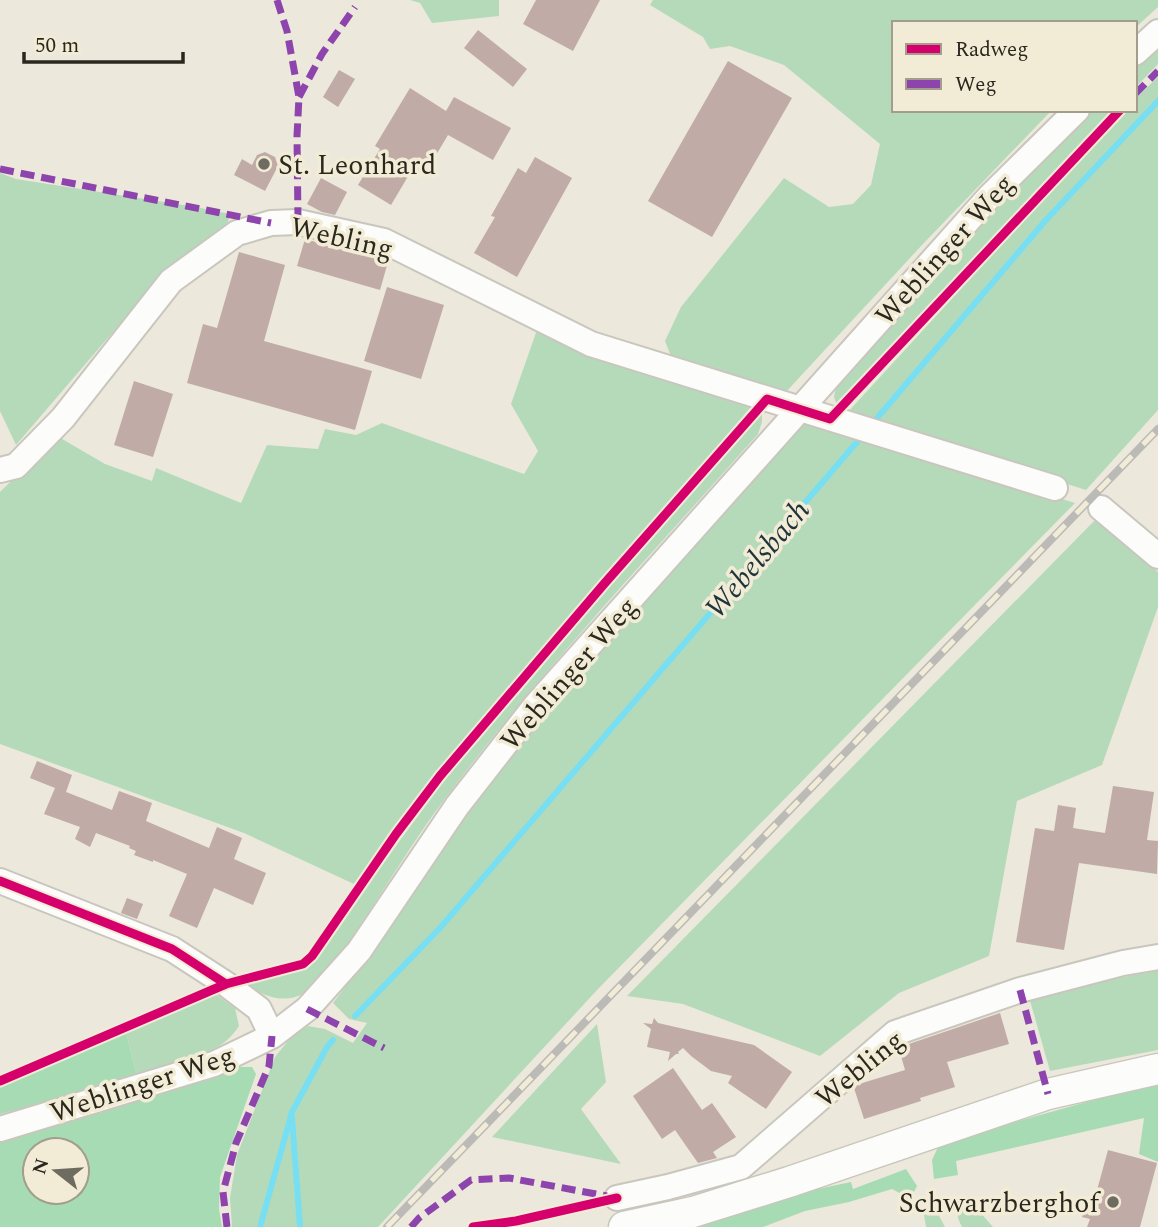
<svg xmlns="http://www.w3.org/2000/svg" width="1158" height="1227" viewBox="0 0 1158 1227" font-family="Spectral,serif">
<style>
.green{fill:#b5daba}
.forest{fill:#a7dbb3;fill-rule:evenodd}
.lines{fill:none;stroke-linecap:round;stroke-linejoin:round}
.stream{stroke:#78def2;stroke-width:6}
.building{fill:#c0aba6}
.minor-casing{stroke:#c9c6bd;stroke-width:28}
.major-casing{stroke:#c9c6bd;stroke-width:33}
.minor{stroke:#fcfcfa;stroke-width:24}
.major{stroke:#fcfcfa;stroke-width:30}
.rail-casing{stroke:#bbbab7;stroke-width:8}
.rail{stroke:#f2ecd6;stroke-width:5;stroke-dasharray:16;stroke-linecap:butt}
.quiet{stroke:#8e44ad;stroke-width:7;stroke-dasharray:14 7;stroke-linecap:butt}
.cycleway-casing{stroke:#f2ecd6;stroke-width:13}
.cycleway{stroke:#d6006c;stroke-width:9}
.poi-dot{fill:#6e6b61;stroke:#f2ecd6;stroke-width:2.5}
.labels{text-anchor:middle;stroke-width:7;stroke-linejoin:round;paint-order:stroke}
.poi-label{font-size:28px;fill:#2a271f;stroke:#f2ecd6;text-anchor:start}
.street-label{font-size:28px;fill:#2a271f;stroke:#f2ecd6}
.water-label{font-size:30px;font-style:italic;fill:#1d343b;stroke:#f2ecd6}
</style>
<rect width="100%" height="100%" fill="#ece8dc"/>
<path class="green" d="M410 0H499V16L432 23 420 3Z
M653 0H1158V7L1135 28V23H894V110H1052L922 245 785 393 672 359 665 341 681 307 784 178 829 207 853 204 871 185 880 144 784 65 730 46 710 49 703 37 650 5Z
M1158 45V64L1135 88V66Z
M1158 77V410L1086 490 847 413 1125 110H1135V99Z
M1089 110H1114L843 400 836 403 834 397 837 382 1039 160Z
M0 173 16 179 196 207 230 214 227 227 148 291 16 445 0 411Z
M538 327 756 401 450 758 354 884 244 833 0 744V492L57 436 105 464 152 481 156 468 241 503 267 445 318 449 325 429 356 435 382 423 524 474 538 451 511 404Z
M759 413H762V422L758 434C652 554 540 672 444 800 413 841 387 886 358 928 344 949 328 973 308 990 289 1006 263 997 245 984 266 975 291 976 310 963L445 779 534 670Z
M802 421 869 439 1075 503 598 989 378 1227H232L230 1198 237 1155 275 1057 292 1036 308 1026 325 1029 353 1043 367 1023 349 1019 333 1003C380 943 418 876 464 816 570 679 687 551 802 421Z
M1098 517 1158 572V607L1102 765 1017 801 989 956 899 993 820 1056 683 1004 627 996Z
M1158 970V1050L1050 1071 1029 997Z
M215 994 235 1008 239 1026C219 1058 171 1066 137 1076L125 1028Z
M597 1024 606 1082 581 1109 621 1164 492 1137Z
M968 1203H972L993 1227H962C956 1216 954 1205 968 1203Z
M932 1209 937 1212 945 1227H926L924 1215Z"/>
<path class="forest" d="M125 1028 137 1076 0 1114V1087Z
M234 1067H252L256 1074 220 1177 219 1209 222 1227H0V1142ZM35 1150H77V1192H35Z
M1158 1082V1162L1139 1154 1144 1118 956 1161 958 1175 934 1179 932 1160 940 1143Z
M906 1169 917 1186 913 1194 905 1196 892 1189 849 1202 805 1211 763 1227H683L785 1196 851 1182 853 1189Z"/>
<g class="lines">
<path class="stream" d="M872 424 1046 220 1158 101
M355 1016 440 928 863 435
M292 1117 300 1227
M260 1227 292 1112 327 1047 333 1040"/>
</g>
<path class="building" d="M536 0H600L573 51 523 24Z
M478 30 527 69 513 87 464 48Z
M728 61 792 98 712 237 648 201Z
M339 70 355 79 338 107 323 97Z
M410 88 446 111 454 97 511 128 493 160 448 135 424 175 413 168 391 205 358 185 380 149 375 146Z
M265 152 275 157 278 166 265 191 234 175 242 159 252 165 257 155Z
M535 157 572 178 517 277 474 253 495 217 491 216 518 168 526 173Z
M321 178 347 192 335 215 322 212 307 204Z
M305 239 388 262 380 290 297 266Z
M239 252 285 265 264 341 372 371 355 430 187 383 203 324 217 328Z
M387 287 444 305 421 379 364 361Z
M134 381 173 394 153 457 114 445Z
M37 761 72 775 66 792 61 790 112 810 119 791 152 803 146 821 209 848 217 827 242 838 234 859 266 873 253 905 214 888 197 928 169 916 187 874 153 860V862L134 855 136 851 129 848 130 846 96 833 90 847 75 839 80 827 44 814 55 788 30 778Z
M1113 786 1154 792 1147 840 1158 841 1157 874 1079 863 1064 950 1016 942 1035 828 1054 831 1058 805 1076 808 1073 828 1105 833Z
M127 898 143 904 137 919 121 913Z
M1000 1013 1009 1044 947 1062 955 1087 920 1098 921 1101 864 1119 854 1088 859 1084 905 1070 899 1049 903 1046Z
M654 1018 658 1023 754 1045 792 1072 766 1109 728 1083 732 1076 711 1071 691 1056 683 1048 678 1052 679 1054H676L668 1061 670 1052 647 1047 651 1029 643 1023 652 1024Z
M673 1068 702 1110 712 1103 736 1137 713 1152 717 1158 698 1163 675 1130 662 1139 633 1096Z
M1108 1150 1157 1163 1140 1227H1087L1090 1219 1082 1217 1087 1199 1094 1201Z"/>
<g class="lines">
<defs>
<path id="minor" d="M1135 53 1158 32
M0 470 16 466 63 418 171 281 237 233 271 223 298 222 384 241 591 344 1055 488
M1101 508 1158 556
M0 881 172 949 226 984 259 1009 272 1036
M0 1129 214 1064 272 1036 307 1009 359 951 457 806 536 705 990 196 1077 110
M617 1198 668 1187 741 1167 895 1033 1020 990 1123 963 1158 957"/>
<path id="major" d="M624 1227 693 1212 789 1182 1048 1094 1158 1069"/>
</defs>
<use href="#minor" class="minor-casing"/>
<use href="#major" class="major-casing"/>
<use href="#minor" class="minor"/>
<use href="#major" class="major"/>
<defs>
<path id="rail" d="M387 1227 1158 429"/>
</defs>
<use href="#rail" class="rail-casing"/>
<use href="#rail" class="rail"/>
<path class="quiet" d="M277 0 287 31 299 97 297 136 298 222
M1135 94 1158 71
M299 97 322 54 355 7
M0 169 271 223
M1020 990 1048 1094
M307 1009 384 1048
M227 1227 223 1192 236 1143 269 1066 272 1036
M411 1227 419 1218 471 1180 509 1178 607 1196"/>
<defs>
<path id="cycleway" d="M0 881 172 949 226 984
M0 1081 226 984 303 964 312 956 396 834 440 776 604 584 767 399 830 419 1120 110
M473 1227 516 1221 617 1198"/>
</defs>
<use href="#cycleway" class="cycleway-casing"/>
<use href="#cycleway" class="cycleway"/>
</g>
<g class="poi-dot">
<circle cx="264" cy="164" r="7"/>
<circle cx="1113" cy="1202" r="7"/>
</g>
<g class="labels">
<g class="poi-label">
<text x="278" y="174">St. Leonhard</text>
<text x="1099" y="1212" text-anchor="end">Schwarzberghof</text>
</g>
<g class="street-label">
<text transform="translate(342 237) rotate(13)" y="10">Webling</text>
<text transform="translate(944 249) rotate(-48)" y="10">Weblinger Weg</text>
<text transform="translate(568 673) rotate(-49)" y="10">Weblinger Weg</text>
<text transform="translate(859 1068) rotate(-39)" y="10">Webling</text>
<text transform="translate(142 1083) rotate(-18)" y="10">Weblinger Weg</text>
</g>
<g class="water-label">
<text transform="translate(757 559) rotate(-50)" y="10">Webelsbach</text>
</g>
</g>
<rect x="892" y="21" width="245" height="91" fill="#f2ecd6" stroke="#a29d8d" stroke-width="2"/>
<rect x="906" y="44" width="35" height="10" fill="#d6006c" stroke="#a29d8d" stroke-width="2"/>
<text x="955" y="56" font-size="21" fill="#2a271f">Radweg</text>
<rect x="906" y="79" width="35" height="10" fill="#8e44ad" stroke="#a29d8d" stroke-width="2"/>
<text x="955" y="91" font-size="21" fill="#2a271f">Weg</text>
<g transform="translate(56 1171) rotate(287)"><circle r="33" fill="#f2ecd6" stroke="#a29d8d" stroke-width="2"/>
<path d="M0-5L12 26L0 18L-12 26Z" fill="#6e6b61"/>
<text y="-10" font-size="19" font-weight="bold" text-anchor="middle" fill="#2a271f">N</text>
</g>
<path d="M24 52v10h159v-10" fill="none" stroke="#2a271f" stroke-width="3.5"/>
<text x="35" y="52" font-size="21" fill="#2a271f" stroke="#f2ecd6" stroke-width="5" paint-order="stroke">50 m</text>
</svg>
